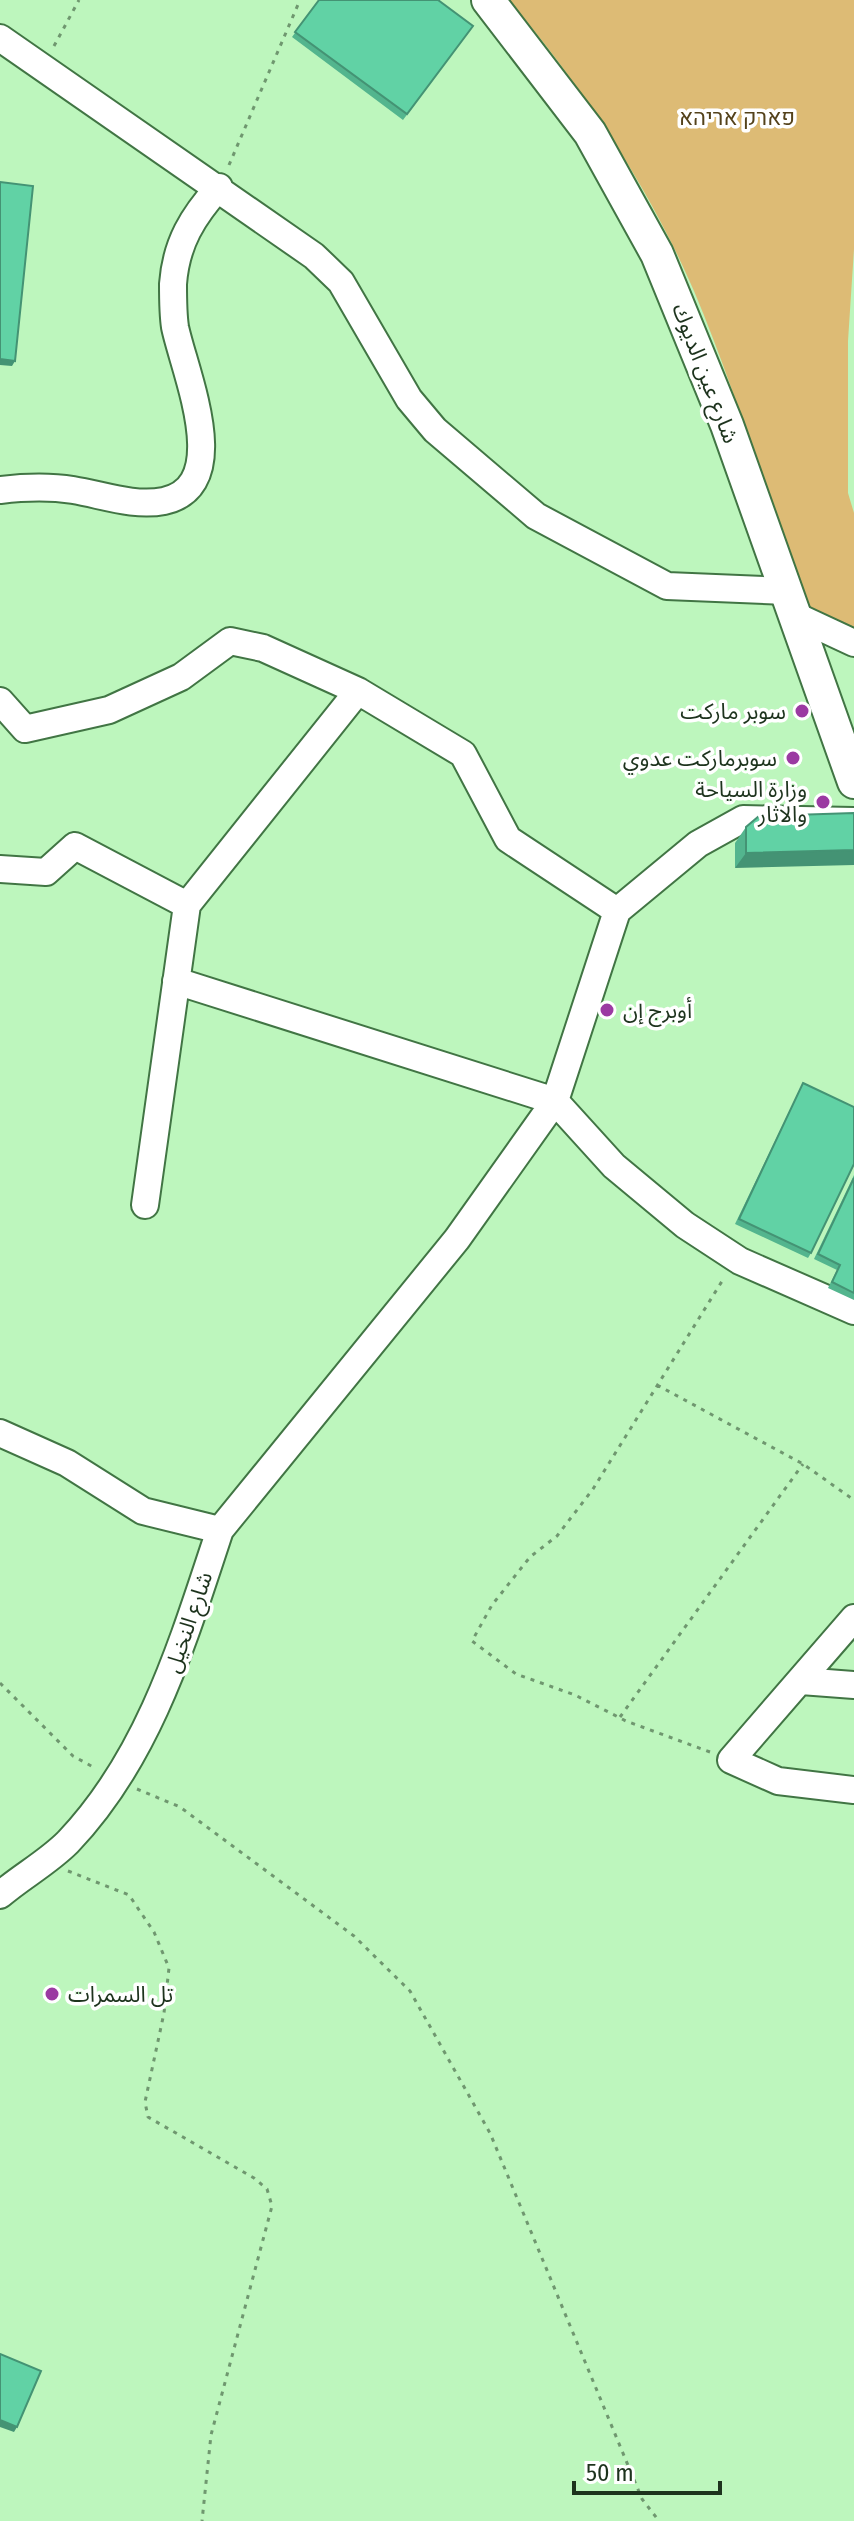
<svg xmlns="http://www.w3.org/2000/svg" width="854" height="2521" viewBox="0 0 854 2521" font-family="'Fira Sans Condensed','Noto Sans Arabic',Heebo,sans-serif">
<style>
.green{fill:#ddbb75}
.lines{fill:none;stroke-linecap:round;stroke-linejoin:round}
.minor-casing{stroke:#417544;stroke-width:30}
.major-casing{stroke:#417544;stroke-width:36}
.path{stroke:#6f976f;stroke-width:3;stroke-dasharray:4 6;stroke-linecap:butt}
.minor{stroke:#fff;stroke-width:26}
.major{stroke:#fff;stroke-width:32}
.wall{fill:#53b58e}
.shaded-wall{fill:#449374}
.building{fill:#61d2a5;stroke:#449374;stroke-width:2}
.poi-dot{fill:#9b3aa2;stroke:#fff;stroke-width:3}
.labels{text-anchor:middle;stroke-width:7;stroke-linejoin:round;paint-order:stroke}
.park-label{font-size:22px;fill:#54421b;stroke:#fff}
.street-label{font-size:22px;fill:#1d331d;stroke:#fff}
.poi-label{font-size:22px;fill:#1d331d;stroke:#fff;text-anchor:end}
</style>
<rect width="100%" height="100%" fill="#bdf6bd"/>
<path class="green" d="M509 0H854V249L848 341V493L854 513V630L804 606C768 501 737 393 694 291 648 185 583 88 509 0Z"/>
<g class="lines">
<defs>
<path id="minor" d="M0 38 314 256 341 282 409 399 435 430 536 516 667 586 787 591
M0 490C25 487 48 486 73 490 103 495 134 507 164 501 235 486 184 371 175 327 173 314 173 297 173 284 176 243 193 216 219 187
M796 616 854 643
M0 701 25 729 109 710 181 677 230 641 263 648 358 691
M0 869 46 872 75 846 187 905 145 1205
M187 905 358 691 463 754 508 839 617 911
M176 981 555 1101 614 1166 685 1225 740 1261 854 1311
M0 1433 67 1463 143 1511 220 1530C183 1641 150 1756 68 1842 47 1863 22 1876 0 1895
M220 1530 457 1239 555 1101 617 911 698 844 743 819 854 821
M854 1618 731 1760 778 1781 854 1790
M801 1681 854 1685"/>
<path id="major" d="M488 0 590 133 657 254 727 425 854 782"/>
</defs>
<use href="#minor" class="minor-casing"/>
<use href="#major" class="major-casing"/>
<path class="path" d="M54 46 79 0
M229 165 300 0
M657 1385 803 1464 854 1500
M0 1683 73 1756 95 1768
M620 1717 803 1464
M710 1752 626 1721 575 1695 516 1674 472 1641 492 1605 530 1557 557 1536 593 1489 724 1278
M137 1789 180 1807 354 1936 410 1991 490 2133 642 2499 659 2521
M68 1871 129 1895 154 1932 169 1968 164 2013 145 2102 148 2117 254 2178 267 2189 272 2206 211 2435 202 2521"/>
<use href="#minor" class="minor"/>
<use href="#major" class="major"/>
</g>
<path class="wall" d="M319 0 473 26 403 120 292 37Z
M854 813 735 868V843L746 827Z
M803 1083 811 1253 808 1258 735 1224 800 1089Z
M854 1175V1300L828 1288 837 1270 814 1259Z"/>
<path class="shaded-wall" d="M0 359 15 361 12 366 0 365Z
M854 850V865L735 868 746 853Z
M0 2420 17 2427 14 2432 0 2427Z"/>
<path class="building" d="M319 0H438L473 26 407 114 295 32Z
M0 182 33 186 15 361 0 359Z
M854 813V850L746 853V827L759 816Z
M803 1083 854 1107V1164L811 1253 739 1219Z
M854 1178V1293L832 1282 840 1265 818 1254Z
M0 2354 41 2371 17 2427 0 2420Z"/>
<g class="poi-dot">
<circle cx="802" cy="711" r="8"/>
<circle cx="793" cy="758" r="8"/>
<circle cx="823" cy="802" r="8"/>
<circle cx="607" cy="1010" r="8"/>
<circle cx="52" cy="1994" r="8"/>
</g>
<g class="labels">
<g class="park-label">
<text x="737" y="125">פארק אריהא</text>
</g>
<g class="street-label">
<text transform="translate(706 373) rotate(69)" y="8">شارع عين الديوك</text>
<text transform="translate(188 1622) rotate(-71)" y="8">شارع النخيل</text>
</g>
<g class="poi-label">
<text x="786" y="719">سوبر ماركت</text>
<text x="777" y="766">سوبرماركت عدوي</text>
<text x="807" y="797">وزارة السياحة<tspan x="807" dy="25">والاثار</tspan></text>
<text x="623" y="1018" text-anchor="start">أوبرج إن</text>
<text x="68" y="2002" text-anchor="start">تل السمرات</text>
</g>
</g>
<path d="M574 2481v12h146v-12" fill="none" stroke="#1d331d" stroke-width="4"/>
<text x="586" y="2481" font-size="24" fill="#1d331d" stroke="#ffffff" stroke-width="6" paint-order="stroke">50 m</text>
</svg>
